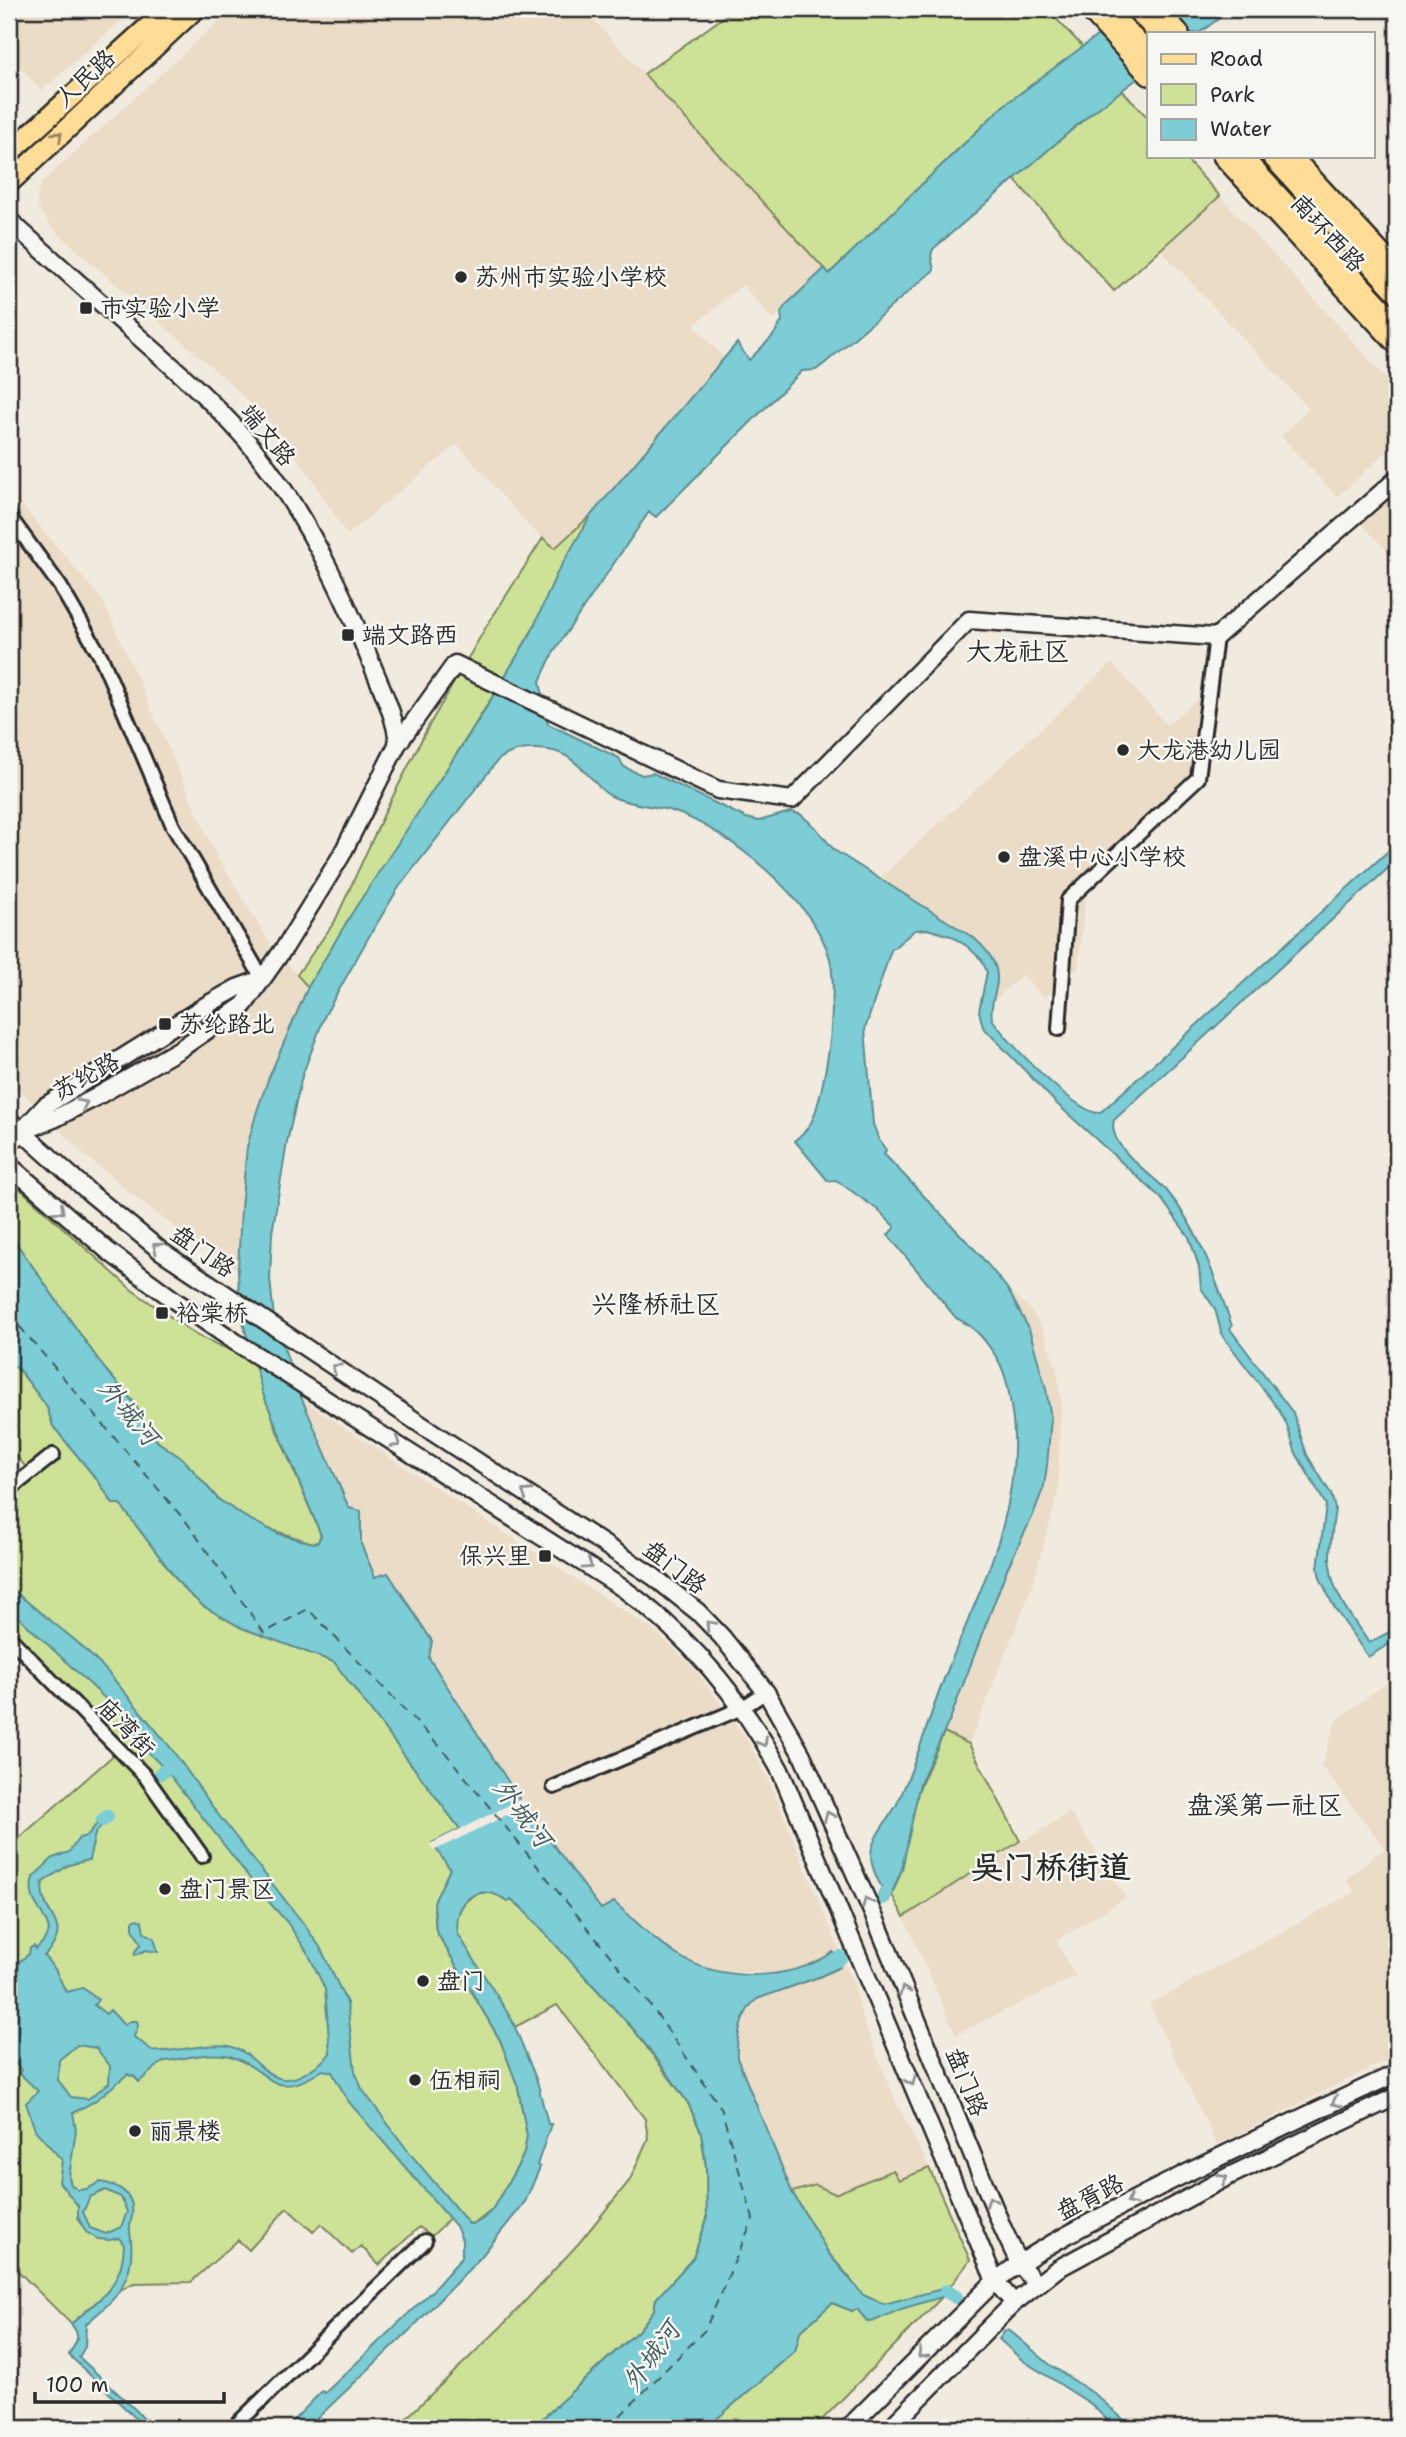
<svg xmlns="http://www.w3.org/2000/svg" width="1406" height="2437" viewBox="0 0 1406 2437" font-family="'Shantell Sans','LXGW WenKai TC',sans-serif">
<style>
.built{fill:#ebdcc7}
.green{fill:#cee297;stroke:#7c8661;stroke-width:2}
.water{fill:#7ccdd5;stroke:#5c8c91;stroke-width:2;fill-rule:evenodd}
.pier{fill:#f1eade}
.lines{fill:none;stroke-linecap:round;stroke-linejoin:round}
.canal{stroke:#7ccdd5;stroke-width:14}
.ferry{stroke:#435c5e;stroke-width:2;stroke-dasharray:9 7;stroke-linecap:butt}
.street-casing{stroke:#2b2b2b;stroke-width:18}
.secondary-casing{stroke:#2b2b2b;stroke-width:21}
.primary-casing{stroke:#2b2b2b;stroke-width:24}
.highway-casing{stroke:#2b2b2b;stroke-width:26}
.street{stroke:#f6f6f2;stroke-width:12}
.secondary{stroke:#f6f6f2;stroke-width:16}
.primary{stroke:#ffdd96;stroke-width:19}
.highway{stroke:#ffdd96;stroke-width:21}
.oneway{stroke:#958460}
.oneway2{stroke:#90908e}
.poi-dot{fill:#2b2b2b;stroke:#f6f6f2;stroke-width:2.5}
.labels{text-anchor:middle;stroke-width:5;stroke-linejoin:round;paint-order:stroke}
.street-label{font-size:24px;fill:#2b2b2b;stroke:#f6f6f2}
.poi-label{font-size:24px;fill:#2b2b2b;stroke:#f6f6f2;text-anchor:start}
.neighbourhood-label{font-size:26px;fill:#2b2b2b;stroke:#f6f6f2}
.water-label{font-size:26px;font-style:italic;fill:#435c5e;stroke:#f6f6f2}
.district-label{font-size:32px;font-weight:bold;fill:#2b2b2b;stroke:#f6f6f2}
</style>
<rect width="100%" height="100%" fill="#f1eade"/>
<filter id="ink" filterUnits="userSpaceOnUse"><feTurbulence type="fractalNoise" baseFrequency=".0143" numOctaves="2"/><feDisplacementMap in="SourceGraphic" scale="14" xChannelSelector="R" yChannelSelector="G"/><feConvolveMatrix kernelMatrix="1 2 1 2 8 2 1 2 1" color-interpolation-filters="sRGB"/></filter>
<g filter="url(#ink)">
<path class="built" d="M9 9H135L41 91 9 55Z
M232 9H593L588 14 825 268 773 320 743 285 694 325 724 358 591 515 555 548 530 527 457 444 347 535 309 474 273 426 233 386 54 230 38 209 37 195 42 182Z
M1220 196 1397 390V442L1337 497 1281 436 1309 409 1160 249Z
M1397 480V562L1355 516Z
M9 490 103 601 215 853 271 945 308 987 269 1077 257 1111 247 1147 238 1270 199 1245 139 1200 87 1157 9 1080Z
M1112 663 1167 725 1215 685 1208 761 1088 872 1078 969 1045 998 1022 975 992 1002 998 974 994 963 985 949 974 938 879 879Z
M1007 1288 1029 1308 1042 1328 1057 1370 1061 1403 1058 1493 1032 1587 969 1744 944 1732 1007 1569 1033 1515 1044 1486 1050 1440 1051 1418 1046 1389 1029 1329Z
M300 1397 316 1409 656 1632 692 1666 748 1741 769 1781 855 1988 863 2020 897 2104 929 2168 899 2180 892 2170 835 2194 816 2185 792 2192 737 2058 736 2044 741 2027 751 2003 757 1999 788 1989 780 1973 721 1972 698 1966 676 1954 614 1902 602 1910 520 1800 429 1658 432 1641 387 1573 375 1578 361 1544V1511L349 1509Z
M1397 1675V2055L1217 2145 1149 2004 1355 1892 1345 1879 1385 1848 1321 1766 1336 1721Z
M1070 1812 1126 1897 1056 1941 1075 1976 956 2035 904 1917Z"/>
<path class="green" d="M735 9H1047L1083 47 1002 107 829 274 644 74Z
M1122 90 1149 119V156H1183L1220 196 1114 291 1014 179 1089 115Z
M591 515C571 555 552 596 530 634 460 755 380 868 308 987L297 975 335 921 385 812 427 729 486 627 543 538 555 548Z
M9 1179 132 1290 198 1336 239 1354 255 1365 277 1431 321 1535 318 1542 313 1543 263 1527 245 1517 218 1499 184 1460 158 1442 146 1428 135 1404 104 1368 9 1233Z
M9 1361 20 1371 47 1407 53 1426 99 1482 113 1504H120L184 1589 203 1606 242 1628 334 1662 460 1829 450 1868 434 1910 436 1931 500 2040 518 2087 527 2136 524 2153 520 2162 492 2210 474 2224 449 2219 432 2236 419 2227 379 2265 361 2246 352 2254 321 2224 313 2232 287 2208 249 2250 238 2240 191 2282 134 2283 120 2290H110L71 2324 9 2262V1847L117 1752 9 1637V1499L34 1477 9 1447Z
M944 1732 969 1744 1020 1841 904 1917 892 1895 902 1869 916 1796Z
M485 1892 497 1893 507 1901 511 1899 524 1910 634 2030 688 2103 701 2132 706 2167 707 2219 693 2258 656 2299 654 2310 639 2330 532 2428H396L503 2325 579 2243 630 2180 648 2138 645 2119 557 2005 515 2027 458 1934C454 1913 463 1896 485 1892Z
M929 2168 970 2260 942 2297 814 2428H703L712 2423 795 2351 800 2332 832 2303 852 2311 850 2278 829 2254 792 2192 816 2185 835 2194 893 2170 899 2180Z"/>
<path class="water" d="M1133 9H1232L1199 33H1149V70L1089 115 933 249 931 256 934 270 824 364 816 370 802 371 656 517 649 512 554 651 540 681 548 724 619 758 624 767 642 775 653 773 746 818 759 821 790 812 800 814 816 828 834 850 974 938C991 953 1002 969 995 992 993 1001 990 1009 992 1019 1010 1044 1068 1105 1096 1113L1102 1111 1397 843V860L1114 1120C1106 1146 1153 1175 1167 1191 1200 1231 1215 1278 1232 1326L1230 1329 1293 1413 1307 1455 1331 1494 1335 1508C1333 1526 1329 1546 1330 1564 1332 1594 1353 1619 1369 1643L1397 1628V1639L1368 1657 1334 1607 1320 1578 1318 1568 1326 1505 1296 1453 1286 1423 1279 1410 1222 1335 1215 1309 1201 1288 1199 1267 1189 1237 1160 1197 1056 1103 983 1027 979 1011 987 972 982 960 968 947 951 936 927 929 915 930 891 950 865 1029 873 1124 879 1140 886 1150 884 1154 978 1253 1007 1288 1029 1329 1046 1389 1051 1418 1047 1466 1044 1486 1033 1515 1007 1569 950 1719 920 1783 902 1869 889 1900C882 1888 871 1870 871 1856 871 1837 889 1820 897 1804 917 1763 929 1716 946 1674 979 1590 1022 1514 1013 1420 1010 1398 1008 1377 997 1358 986 1341 976 1327 956 1318L888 1235 895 1227 878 1210 836 1180 828 1181 795 1141C799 1136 806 1131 809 1126 820 1110 830 1049 831 1028 832 1006 835 981 830 959 815 901 728 829 672 811 653 805 629 805 611 796 604 793 599 787 595 782 574 760 564 748 532 749 519 749 509 752 498 760L399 887 367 940 325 1015 302 1076 287 1142 272 1233 270 1278 274 1318 298 1390 349 1508 361 1511V1544L375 1577 388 1573 432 1641 429 1658 520 1800 601 1909 614 1902C634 1920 654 1940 677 1955 721 1982 790 1982 833 1952L840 1967 819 1977 757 1999C741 2011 736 2039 737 2058L792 2192 829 2254 863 2295 884 2304 950 2287 942 2297 901 2309 872 2322 867 2321 857 2309 852 2311 832 2303 800 2332 795 2351 712 2423 703 2428H532L639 2330 654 2310 656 2299 693 2258 707 2219 706 2167 701 2132 688 2103 663 2067 634 2030 519 1905 511 1899 508 1902C480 1879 452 1901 458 1934L512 2020 537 2081 548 2124H551L537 2165 540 2167 525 2202 480 2258 413 2327 307 2428H286L322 2391 325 2393 432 2291 462 2257V2240L456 2226 348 2101 332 2072 323 2070C270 2104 274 2071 230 2056 215 2051 182 2059 165 2061L158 2065 139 2082 133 2075 130 2076 128 2074 95 2101 73 2113 76 2130 69 2177 71 2185 78 2190 87 2189 100 2182C119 2185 135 2194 132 2216 131 2222 129 2227 130 2232 133 2250 132 2268 123 2284 115 2301 99 2312 86 2324L85 2347 79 2357 155 2428H146L69 2355C75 2342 83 2338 71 2324 99 2300 123 2286 124 2245L119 2238 109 2240 98 2239 86 2232 78 2217V2206L59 2182 62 2160 35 2130 26 2103 38 2091 19 2073 21 2070 9 2056V1977L18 1969 16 1964 29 1954 30 1948 34 1946 36 1949 43 1942 49 1931C45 1908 26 1904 33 1877L53 1858 69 1852 79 1838 87 1836 101 1819 105 1821 95 1834 89 1860 69 1865 43 1882C37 1915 78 1922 44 1956L55 1969 66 1992 83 1988 98 2000 94 2005 106 2014 110 2010 124 2025 130 2021H137L138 2026 134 2037 153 2051C175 2053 208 2042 229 2046 261 2053 269 2098 310 2070 317 2065 325 2061 330 2053L325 1989 309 1955 287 1922 262 1894 166 1770 121 1726 127 1719 9 1608V1587L76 1641 106 1670 171 1748 217 1813 303 1923 320 1947 347 2003 355 2071 362 2089 408 2151 469 2224H474L483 2219 492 2210 520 2162 524 2153 527 2136 518 2087 500 2040 436 1931 434 1902 450 1869 432 1843 460 1829 334 1662 242 1628 203 1606 184 1589 120 1504H113L99 1482 53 1426 47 1407 20 1371 9 1361V1233L104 1368 135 1404 146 1428 158 1442 184 1460 218 1499 245 1517 279 1534 313 1543 318 1542 321 1535 263 1394 244 1326 239 1297 238 1270 241 1208 247 1147 257 1111 269 1077 308 987 352 913 477 723 532 631 556 575 591 515 737 343 749 360 773 336 782 321 781 312 786 305 825 268 829 274 1002 107ZM77 2045 96 2048 110 2066 109 2083 88 2099 71 2097 58 2080 59 2060ZM105 2190 121 2197 127 2212 121 2227 106 2234 90 2228 83 2212 90 2197Z
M137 1919 142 1921 144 1932 154 1938 158 1952 146 1950 135 1955 134 1953 141 1944 133 1929V1921Z
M1009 2330 1049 2364 1096 2395 1133 2428H1115L1091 2404 1022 2360 999 2339 1005 2331Z"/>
<path class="pier" d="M523 1798 528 1805 433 1851 430 1844Z"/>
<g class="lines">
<path class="canal" d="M161 1773 166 1770
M103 1820 107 1817
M883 1898 885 1893
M837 1960 841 1957
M946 2291 956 2297"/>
<path class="ferry" d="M9 1314 188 1524 264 1633 308 1609 444 1751 654 2010 721 2108 753 2219 705 2330 608 2428"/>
<defs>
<path id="street" d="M9 516 60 586 101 657 173 826 262 978
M1059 1029 1068 900 1198 778 1216 637
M9 1490 53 1455
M9 1637 145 1776 202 1856
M554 1787 742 1708 766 1692
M233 2428 425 2241"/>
<path id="secondary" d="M9 220C52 259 95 298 139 337 180 373 222 409 256 452 304 512 339 584 368 655 376 676 400 725 397 745
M9 1120 90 1193 161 1251 414 1420 654 1577 698 1612 722 1637 766 1692 802 1755 878 1925 1003 2229 1019 2263 1036 2284
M21 1132 56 1118 96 1097 180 1049 244 1005 285 947 341 856 397 745 455 664 718 790 792 800 969 620 1216 637 1397 479
M9 1145 45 1106 205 1006 237 988 262 979
M9 1165 108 1251 174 1300 234 1341 624 1589C690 1637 741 1698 780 1770L995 2281 1014 2303
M848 2428 995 2281C1042 2246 1094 2220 1147 2193 1230 2151 1313 2112 1397 2073
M890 2428 1014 2303 1057 2269 1227 2177 1397 2096"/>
<path id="primary" d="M1089 9 1149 75
M1157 9 1179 33
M9 153 168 9
M1223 156 1397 344
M1291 156 1397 271
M9 183 195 9"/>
<path id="highway" d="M1105 9 1149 56
M1137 9 1160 33
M1240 156 1397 326
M1273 156 1397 291"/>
</defs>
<use href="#street" class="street-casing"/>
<use href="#secondary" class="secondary-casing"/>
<use href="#primary" class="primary-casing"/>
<use href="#highway" class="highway-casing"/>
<use href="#street" class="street"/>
<use href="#secondary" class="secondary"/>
<use href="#primary" class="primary"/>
<use href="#highway" class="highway"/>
</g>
<defs><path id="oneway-chevron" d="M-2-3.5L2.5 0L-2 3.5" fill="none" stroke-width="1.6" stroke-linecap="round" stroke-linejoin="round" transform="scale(1.75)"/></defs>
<use class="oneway" href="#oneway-chevron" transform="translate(58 136) rotate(-43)"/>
<g class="oneway2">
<use href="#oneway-chevron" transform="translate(83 1104) rotate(-28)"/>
<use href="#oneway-chevron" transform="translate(60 1210) rotate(41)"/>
<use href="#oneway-chevron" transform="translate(157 1247) rotate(-143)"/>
<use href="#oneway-chevron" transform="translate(336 1368) rotate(-146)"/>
<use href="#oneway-chevron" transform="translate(396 1443) rotate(32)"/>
<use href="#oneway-chevron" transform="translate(526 1493) rotate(-147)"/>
<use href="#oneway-chevron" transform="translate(588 1565) rotate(34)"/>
<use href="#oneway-chevron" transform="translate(710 1625) rotate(-133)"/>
<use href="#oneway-chevron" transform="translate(763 1742) rotate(59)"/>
<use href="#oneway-chevron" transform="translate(829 1816) rotate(-113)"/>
<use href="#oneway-chevron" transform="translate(867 1902) rotate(-114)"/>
<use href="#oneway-chevron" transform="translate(904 1991) rotate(-112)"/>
<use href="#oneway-chevron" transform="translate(911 2081) rotate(67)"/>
<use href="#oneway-chevron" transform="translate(1336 2102) rotate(155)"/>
<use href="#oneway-chevron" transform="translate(1223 2179) rotate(-28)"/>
<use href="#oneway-chevron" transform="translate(991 2201) rotate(-112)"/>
<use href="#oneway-chevron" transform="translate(1131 2201) rotate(153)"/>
<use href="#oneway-chevron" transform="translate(922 2354) rotate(135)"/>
</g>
</g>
<g class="poi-dot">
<circle cx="461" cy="277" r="7"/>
<rect x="79" y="301" width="14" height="14" rx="3.5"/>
<rect x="341" y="628" width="14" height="14" rx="3.5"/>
<circle cx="1123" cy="750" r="7"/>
<circle cx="1004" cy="857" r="7"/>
<rect x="158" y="1017" width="14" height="14" rx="3.5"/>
<rect x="155" y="1306" width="14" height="14" rx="3.5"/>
<rect x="538" y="1549" width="14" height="14" rx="3.5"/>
<circle cx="165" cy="1889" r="7"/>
<circle cx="423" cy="1981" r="7"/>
<circle cx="415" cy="2080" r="7"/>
<circle cx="135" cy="2131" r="7"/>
</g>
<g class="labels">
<g class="street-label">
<text transform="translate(85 78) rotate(-43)" y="8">人民路</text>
<text transform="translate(1328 233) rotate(47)" y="8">南环西路</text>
<text transform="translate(268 435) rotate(51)" y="8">端文路</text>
<text transform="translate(86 1076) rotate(-29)" y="8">苏纶路</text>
<text transform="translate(203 1251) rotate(35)" y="8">盘门路</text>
<text transform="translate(675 1567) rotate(37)" y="8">盘门路</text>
<text transform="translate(126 1727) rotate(46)" y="8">庙湾街</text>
<text transform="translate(967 2082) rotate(68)" y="8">盘门路</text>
<text transform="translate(1090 2197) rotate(-27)" y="8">盘胥路</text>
</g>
<g class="poi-label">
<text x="475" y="285">苏州市实验小学校</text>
<text x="100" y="316">市实验小学</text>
<text x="362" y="643">端文路西</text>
<text x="1137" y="758">大龙港幼儿园</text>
<text x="1018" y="865">盘溪中心小学校</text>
<text x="179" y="1032">苏纶路北</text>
<text x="176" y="1321">裕棠桥</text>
<text x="531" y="1564" text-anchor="end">保兴里</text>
<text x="179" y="1897">盘门景区</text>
<text x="437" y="1989">盘门</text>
<text x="429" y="2088">伍相祠</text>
<text x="149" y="2139">丽景楼</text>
</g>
<g class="neighbourhood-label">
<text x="1018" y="660">大龙社区</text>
<text x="656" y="1313">兴隆桥社区</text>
<text x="1265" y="1814">盘溪第一社区</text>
</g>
<g class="water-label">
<text transform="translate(129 1412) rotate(50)" y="9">外城河</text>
<text transform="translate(523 1813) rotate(53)" y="9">外城河</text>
<text transform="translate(651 2356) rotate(-54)" y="9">外城河</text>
</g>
<g class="district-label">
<text x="1051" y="1878">吴门桥街道</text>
</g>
</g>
<rect width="1406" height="2437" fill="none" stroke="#f6f6f2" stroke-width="35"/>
<rect x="18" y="18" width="1371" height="2402" fill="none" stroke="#2b2b2b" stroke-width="2.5" filter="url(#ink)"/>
<rect x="1147" y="32" width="228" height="126" fill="#f6f6f2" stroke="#a5a5a2" stroke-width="2"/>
<rect x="1161" y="54" width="35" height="10" fill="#ffdd96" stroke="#a5a5a2" stroke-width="2"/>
<text x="1210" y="66" font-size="21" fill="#2b2b2b">Road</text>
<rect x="1161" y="84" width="35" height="21" fill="#cee297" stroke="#a5a5a2" stroke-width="2"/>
<text x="1210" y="102" font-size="21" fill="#2b2b2b">Park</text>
<rect x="1161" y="119" width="35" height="21" fill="#7ccdd5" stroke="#a5a5a2" stroke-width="2"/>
<text x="1210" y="136" font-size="21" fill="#2b2b2b">Water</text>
<path d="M35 2392v10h189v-10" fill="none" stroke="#2b2b2b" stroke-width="3.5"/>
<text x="46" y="2392" font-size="21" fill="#2b2b2b" stroke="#f6f6f2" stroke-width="5" paint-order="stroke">100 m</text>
</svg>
